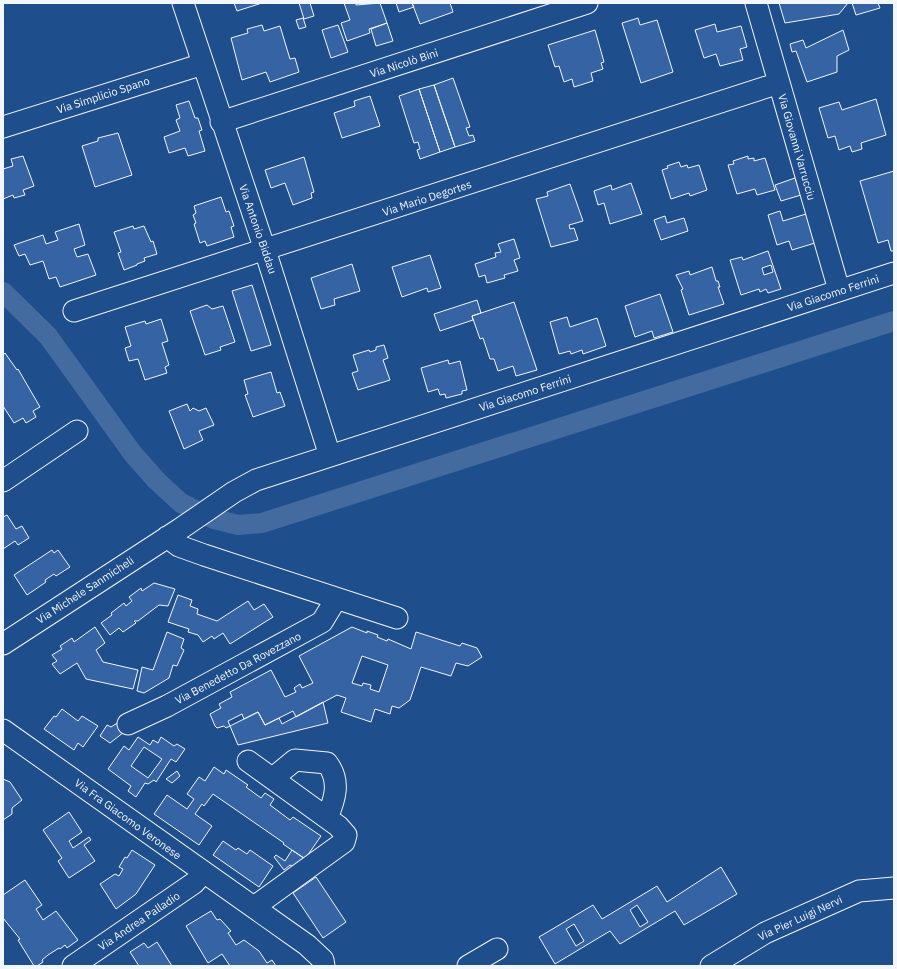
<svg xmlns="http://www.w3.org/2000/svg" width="897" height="969" viewBox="0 0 897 969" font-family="'IBM Plex Sans',sans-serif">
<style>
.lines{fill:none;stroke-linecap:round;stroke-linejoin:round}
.canal{stroke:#446ba0;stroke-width:20}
.building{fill:#3563a3;stroke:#f2f6ff;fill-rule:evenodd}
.minor-casing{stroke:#f2f6ff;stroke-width:23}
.minor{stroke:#1f4e8c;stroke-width:21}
.labels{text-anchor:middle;stroke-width:3;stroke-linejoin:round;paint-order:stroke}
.street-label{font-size:11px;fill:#f2f6ff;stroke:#1f4e8c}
</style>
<rect width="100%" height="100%" fill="#1f4e8c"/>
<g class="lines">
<path class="canal" d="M3 292 48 336 133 454 157 481 181 503 214 519 238 525 262 523 894 321"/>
</g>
<path class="building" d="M234 3H262L237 11Z
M299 3H310L314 16 304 19Z
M344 3H356V5L380 3 387 23 369 29 370 33 347 41 341 23 350 20Z
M396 3H412L414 7 399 12Z
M412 3H450L453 12 420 24Z
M779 3H848L839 14 785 23Z
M852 3H878L880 8 856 15Z
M303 18 306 27 299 29 296 20Z
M638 18 640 25 657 20 673 72 641 83 622 23Z
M387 23 393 41 376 46 371 29Z
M715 24 717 32 741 26 747 47 740 49 743 60 720 66 716 54 704 58 695 30Z
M262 25 264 31 280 26 290 59 295 58 299 72 270 82 266 72 242 80 231 38 248 33 247 29Z
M338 25 348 52 331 58 322 30Z
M595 30 604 62 601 63 603 69 591 73 593 81 574 87 572 79 564 82 559 66 555 67 548 45Z
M843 30 849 50 837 56V72L807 82 796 51 792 52 790 44 803 40 806 48Z
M453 78 470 127 466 128 469 136 473 135 475 141 455 147 434 85Z
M434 85 455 147 440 152 419 89Z
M419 89 440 152 420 159 417 150 420 149 418 142 414 143 399 96Z
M370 96 380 126 342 138 334 113 355 106 354 101Z
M876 99 886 135 861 143 862 149 852 152 850 146 839 150 835 136 828 138 819 108 839 102 842 110Z
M189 101 195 118H198L202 130 199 131 205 151 188 156 185 148 169 153 164 137 180 131 176 120 180 118 176 105Z
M118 133 132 175 95 187 82 146 98 141V138Z
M23 156 34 186 23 190 25 195 14 198 13 195 3 199V169L13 166 11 159Z
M748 156V159L754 158V161L765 158 775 190 757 195 755 189 737 194 728 165 734 164 733 161Z
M304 157 314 192 311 193 312 198 293 205 285 183 271 188 265 170Z
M679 162 681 167 687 165 688 168 699 165 707 190 690 196 689 193 671 199 662 170 668 168 667 166Z
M894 171V251H891L888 240 878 243 860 181Z
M795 178 801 195 781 201 775 185Z
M631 183 642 214 610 224 604 203 598 205 594 191 611 185 612 190Z
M570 184 583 221 569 225 570 229 574 228 578 240 551 247 536 199 548 196 547 192Z
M221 197 226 212 229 211 234 226 231 227 234 237 207 246 205 241 200 243 194 224 196 223 193 215 196 213 194 206Z
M780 211 783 221 806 214 815 243 792 250 789 241 777 245 768 215Z
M665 216 667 223 684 218 688 231 661 240 654 220Z
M79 224 85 245 74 249 77 257 88 254 96 275 60 287 56 277 49 279 43 261 30 265 25 254 19 256 14 245 43 235 46 244 58 240 55 232Z
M133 226 134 229 144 226 151 242 153 241 157 254 144 258 145 261 137 264V265L124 270 118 253 121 252 114 232Z
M514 239 520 258 514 260 518 271 504 275 505 278 487 283 485 275 479 277 475 264 496 257 495 253 501 252 498 244Z
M768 251 781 289 768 293 766 289 760 292 759 289 741 295 730 260 742 257 743 260ZM771 265 773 272 764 275 762 268Z
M430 255 441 288 428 292 427 288 402 297 392 267Z
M352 264 360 291 334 299 335 305 321 309 311 278Z
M712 267 716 281H718L720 287H718L724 304 689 315 681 290 683 289 676 275 689 271 690 275Z
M252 285 271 345 251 351 232 291Z
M660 294 673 332 654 338 652 331 635 337 625 306Z
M477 300 481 313 472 316 473 320 440 331 434 314Z
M514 302 537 370 516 376 513 366 498 371 494 359H490L483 338 480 339 472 316Z
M207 305 212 309 223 306 235 342 220 347 221 350 205 355 190 311Z
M567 317 570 327 597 318 606 346 583 354 582 350 571 354 570 351 559 354 550 322Z
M161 319 168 341 162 343 169 365 165 367 167 373 145 380 138 359 129 361 125 348 131 346 125 327 145 321 146 324Z
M384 345 388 358 383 360 390 380 358 390 352 373 358 371 353 355 369 350 370 352 376 350V347Z
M5 353 17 370 18 369 40 407 33 411 36 417 26 423 23 418 14 423 3 406V355Z
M448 360 449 364 460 361 467 390 462 391V394L446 398 445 394 440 395 438 389 428 392 421 368Z
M271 372 277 393 280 392 285 406 253 417 245 395 248 394 244 380Z
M187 404 190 411 193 408 199 411 206 408 214 425 199 431 203 440 184 449 169 411Z
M7 515 16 529 22 526 29 538 18 545 15 541 3 549V517Z
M52 550 54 553 58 550 70 567 56 576 54 574 45 580 46 582 27 595 14 575Z
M154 583 175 589 168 606 159 605 138 621H134L136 623 123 632 119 628 110 635 101 623 112 615 111 613 124 603 126 606 132 601 129 597 141 588 142 591Z
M178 595 192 600 190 606 198 609 197 614 217 621 248 601 254 610 264 604 273 617 230 644 223 633 214 639 212 636 203 642 198 635 188 632 189 629 168 622Z
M95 627 105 643 96 650 103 662 138 670 133 689 86 679 77 663 60 674 52 664 57 661 52 655 62 649 60 646 72 638 74 642Z
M352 627 367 633V631L378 635 377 637 387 641 388 639 411 649 416 632 460 646 462 643 477 648 482 657 468 666 456 663 451 676 421 667 410 700 399 708 392 706 390 714 375 709 371 722 341 712 346 698 337 695 296 717 293 711 265 725 258 712 244 719 242 714 228 721 230 726 226 728 224 726 217 728 215 726 210 714 221 708 219 704 232 697 230 692 271 670 285 697 296 692 294 688 300 684 302 688 313 683 299 656ZM362 656 388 665 379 692 370 689 371 685 363 683 362 686 352 683Z
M167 632 184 639 181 648 184 650 177 666 173 665 169 678 144 693 137 691 142 667 153 670Z
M323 702 328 723 238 745 230 726 258 712 265 725 279 718 282 724Z
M62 709 78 721 82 716 98 726 83 747 78 743 74 750 44 729 54 716 56 717Z
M119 722 128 729 110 743 100 736 107 725 111 727Z
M138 737 150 745 153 740 158 743 161 737 174 746 177 744 185 749 176 762 171 759 156 782 154 780 148 784 145 783 136 797 128 791 131 786 108 769 124 746 129 750ZM144 747 162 759 148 778 131 766Z
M214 767 224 774 226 770 248 785 246 787 261 798 265 793 274 799 270 805 290 820 293 817 321 836 305 859 283 844 284 843 213 794 204 806 202 804 195 814 212 826 199 845 154 814 167 795 187 809 194 799 187 794 199 777 205 781Z
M177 771 180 776 172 783 166 779Z
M3 779 10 782 22 800 12 808V814L3 820Z
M69 812 82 832 69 841 73 848 89 837 91 840 84 845 95 861 69 878 58 861 62 858 43 830Z
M223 841 236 850 238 848 247 854 250 850 273 866 259 887 213 855Z
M132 850 155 865 136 894 116 909 100 884 115 874 119 876 123 869 119 867 125 857 127 858Z
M292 850 307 860 295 868 290 865 284 870 274 857 276 855 285 861Z
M721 867 737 894 684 925 675 911 620 944 610 931 555 964 539 937 593 905 602 919 657 886 667 902ZM637 905 648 922 640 927 630 910ZM574 924 584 941 576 946 566 929Z
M316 877 346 922 323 938 293 893Z
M25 880 42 905 36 909 43 920 56 911 78 940 67 948 65 945 60 949 59 948 48 955 42 960 43 962 37 966H34L18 940 20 939 3 918V895Z
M211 911 217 920 220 919 231 931 228 933 236 945 244 940 259 951 267 963 272 960 276 966H230L222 954 208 963 186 926Z
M157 942 172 966H139L130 952 144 943 148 948Z"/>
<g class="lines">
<defs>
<path id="minor" d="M183 3 265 250 330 456
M756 3 839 290
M221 122 587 3
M3 127 203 64
M74 311 779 83
M3 481 77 431
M167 537 179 546 204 555 397 618
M3 644 180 529 234 492 256 480 894 273
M128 724 167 706 322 622 336 599
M3 730 307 945 323 960 324 966
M248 761 338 826 346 835 344 842 254 907
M273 778 295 760 327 763C341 781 335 799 327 818
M73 966 194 883 203 873
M468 966 497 949
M711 966 765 933 859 891 894 888"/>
</defs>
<use href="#minor" class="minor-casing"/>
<use href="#minor" class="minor"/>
</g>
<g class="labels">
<g class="street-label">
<text transform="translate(404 63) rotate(-18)" y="4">Via Nicolò Bini</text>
<text transform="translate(103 95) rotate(-18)" y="4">Via Simplicio Spano</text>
<text transform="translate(797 147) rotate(74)" y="4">Via Giovanni Varrucciu</text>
<text transform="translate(427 198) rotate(-18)" y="4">Via Mario Degortes</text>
<text transform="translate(258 229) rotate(71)" y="4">Via Antonio Biddau</text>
<text transform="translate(833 293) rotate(-18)" y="4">Via Giacomo Ferrini</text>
<text transform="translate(525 393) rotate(-18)" y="4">Via Giacomo Ferrini</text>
<text transform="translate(85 590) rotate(-33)" y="4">Via Michele Sanmicheli</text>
<text transform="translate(238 668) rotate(-28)" y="4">Via Benedetto Da Rovezzano</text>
<text transform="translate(128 819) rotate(36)" y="4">Via Fra Giacomo Veronese</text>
<text transform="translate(800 918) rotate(-25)" y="4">Via Pier Luigi Nervi</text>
<text transform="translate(139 921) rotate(-34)" y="4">Via Andrea Palladio</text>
</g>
</g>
<rect width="897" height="969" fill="none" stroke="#f2f6ff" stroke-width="8"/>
</svg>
